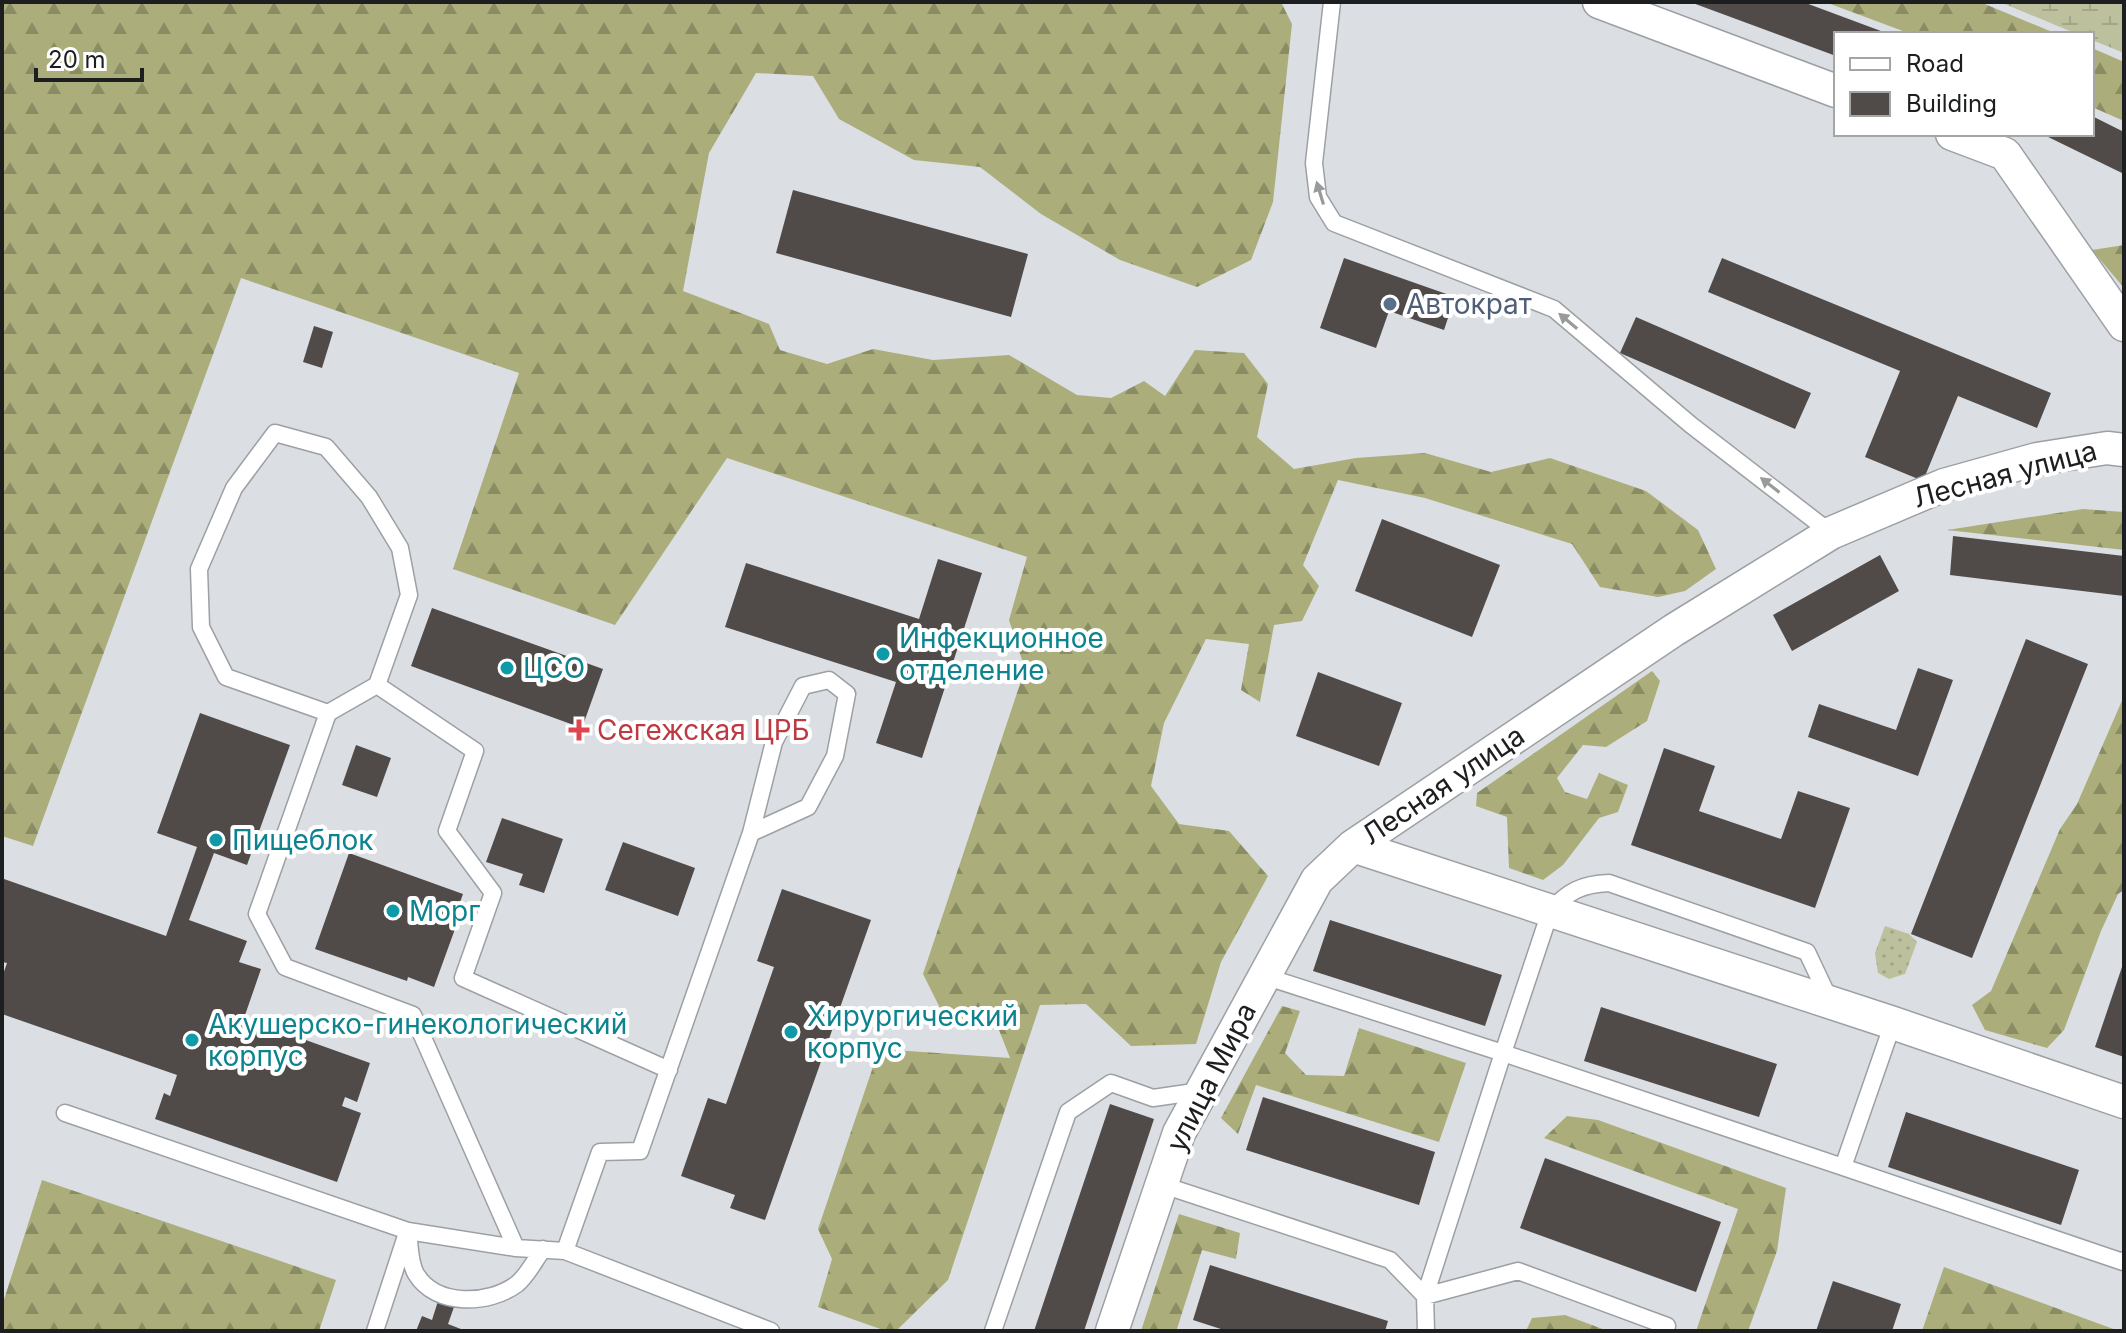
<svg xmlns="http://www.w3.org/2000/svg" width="2126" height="1333" viewBox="0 0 2126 1333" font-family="Inter,sans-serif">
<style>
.grass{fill:url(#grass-dots)}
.forest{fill:url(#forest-firs)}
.wetland{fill:url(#wetland-marsh)}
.building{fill:#504b49}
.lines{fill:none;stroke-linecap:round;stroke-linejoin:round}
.service-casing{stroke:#9ca0a4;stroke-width:19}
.minor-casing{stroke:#9ca0a4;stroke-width:35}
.service{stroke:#fff;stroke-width:16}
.minor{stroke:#fff;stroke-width:32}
.oneway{fill:#999a9a}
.service-dot{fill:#5c6f8a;stroke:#fff;stroke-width:3}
.culture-dot{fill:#0f9aa8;stroke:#fff;stroke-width:3}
.health-dot{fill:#e0444e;stroke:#fff;stroke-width:3}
.labels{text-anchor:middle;stroke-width:8;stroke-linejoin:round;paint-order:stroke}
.service-label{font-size:28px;fill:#4e5e75;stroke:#fff;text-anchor:start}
.street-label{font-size:28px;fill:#1c1e1f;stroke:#fff}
.culture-label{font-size:28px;fill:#0d838f;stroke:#fff;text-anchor:start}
.health-label{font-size:28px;fill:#be3a42;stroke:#fff;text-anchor:start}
</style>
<defs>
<pattern id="grass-dots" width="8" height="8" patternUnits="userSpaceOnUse" patternTransform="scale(2)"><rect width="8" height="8" fill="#bdc09c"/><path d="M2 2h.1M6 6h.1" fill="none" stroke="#a2a586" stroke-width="1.8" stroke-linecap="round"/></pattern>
<pattern id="forest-firs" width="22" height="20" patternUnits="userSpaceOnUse" patternTransform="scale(2)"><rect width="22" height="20" fill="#abae7b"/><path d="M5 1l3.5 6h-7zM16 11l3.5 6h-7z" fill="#8a8d64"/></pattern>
<pattern id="wetland-marsh" width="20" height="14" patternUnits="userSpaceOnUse" patternTransform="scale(2)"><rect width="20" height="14" fill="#bdc09c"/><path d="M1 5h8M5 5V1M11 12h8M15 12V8" fill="none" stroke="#a2a586"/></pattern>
</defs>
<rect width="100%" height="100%" fill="#dbdfe4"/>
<path class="grass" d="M1885 926 1909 934 1917 942 1905 974 1889 979 1878 973 1875 953Z"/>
<path class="forest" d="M2 2H1281L1292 24 1273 202 1251 260 1197 287 1120 260 1041 214 980 167 914 160 839 119 813 76 756 73 709 153 683 291 769 324 780 350 827 364 873 349 933 360 1009 355 1077 395 1111 398 1144 381 1165 396 1195 350 1244 353 1268 384 1257 437 1294 469 1356 458 1425 453 1491 472 1550 458 1646 491 1698 530 1716 569 1685 591 1658 597 1600 587 1572 544 1425 498 1338 480 1303 565 1319 586 1302 621 1274 625 1260 702 1241 690 1249 644 1206 639 1164 723 1151 786 1179 824 1229 831 1268 876 1221 962 1196 1044 1131 1046 1086 1004 1040 1005 948 1280 896 1331H886L818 1307 832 1259 818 1229 879 1049 1010 1058 999 1030 945 1018 923 974 1025 669 1009 620 1027 557 727 458 615 625 453 569 519 373 241 278 33 846 2 836Z
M1825 2H1980L2057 34H1911Z
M2092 48 2124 62V121L2092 107Z
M2124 245V288L2092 250Z
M2083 509 2124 512V550L1947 530Z
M1652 671 1660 681 1647 721 1606 747 1583 745 1557 778 1565 792 1587 799 1599 773 1628 785 1618 812 1599 818 1563 865 1543 880 1509 868 1507 817 1476 806 1477 793Z
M2124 696V890L2118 894 2101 931 2064 1030 2047 1048 1985 1030 1972 1005 1991 991 2060 829 2077 804Z
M1282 1006 1300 1011 1285 1053 1306 1075 1344 1076 1359 1028 1466 1063 1439 1142 1256 1085 1238 1134 1221 1118Z
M1567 1116 1598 1120 1786 1188 1777 1251 1748 1331H1696L1738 1209 1544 1138Z
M42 1180 336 1280 319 1331H2V1306Z
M1179 1214 1240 1233 1236 1259 1202 1250 1177 1329 1180 1331H1141Z
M1944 1267 2119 1331H1922Z
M1565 1315 1608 1331H1526L1532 1318Z"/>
<path class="wetland" d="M2000 2H2124V53L2092 40V34H2077Z"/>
<path class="building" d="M1690 2H1803L1889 34H1836V56Z
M2092 116 2124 132V174L2042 134H2092Z
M793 190 1028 254 1011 317 776 253Z
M1344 258 1455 297 1444 330 1389 311 1376 348 1320 328Z
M1722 258 2051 393 2037 428 1958 396 1923 481 1865 457 1900 371 1708 292Z
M1636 317 1811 393 1795 429 1620 353Z
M314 326 333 332 322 368 303 362Z
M1382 519 1500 565 1472 637 1355 591Z
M1953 536 2124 556V596L1950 575Z
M1880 555 1899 591 1792 651 1773 615Z
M938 559 982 573 922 758 876 743 896 682 725 627 746 563 919 619Z
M432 608 603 669 582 728 411 666Z
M2026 639 2088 664 1972 958 1911 934Z
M1918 668 1953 680 1918 776 1808 737 1819 704 1896 730Z
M1318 672 1402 703 1379 766 1296 736Z
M200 713 290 745 247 865 214 853 189 920 247 941 239 962 261 969 244 1018 370 1063 357 1102 345 1097 342 1106 361 1113 337 1182 155 1119 164 1093 170 1096 177 1075 2 1014V977L7 963 2 962 4 879 166 936 197 847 157 833Z
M356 745 391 758 377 797 342 785Z
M1664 748 1715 766 1699 811 1781 839 1798 791 1850 808 1815 908 1631 845Z
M502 818 563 839 544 893 519 885 523 874 486 862Z
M623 842 695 868 678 916 605 890Z
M349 853 463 894 451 927 455 929 434 987 408 977 407 981 315 949Z
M782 889 871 920 765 1220 730 1208 735 1195 681 1176 708 1098 726 1104 774 967 757 961Z
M1330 920 1502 975 1485 1026 1313 971Z
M2123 964H2124V1057L2095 1047Z
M1601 1007 1777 1064 1759 1117 1584 1061Z
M1263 1097 1435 1152 1419 1205 1246 1150Z
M1110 1104 1154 1119 1084 1331H1034Z
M1906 1112 2079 1170 2061 1225 1888 1167Z
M1545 1158 1721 1222 1696 1292 1520 1228Z
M1210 1265 1388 1321 1385 1331H1227L1193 1320Z
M1833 1281 1901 1304 1892 1331H1816Z
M438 1301 454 1307 448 1324 466 1331H416L422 1316 432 1320Z"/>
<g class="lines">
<defs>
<path id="service" d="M1332 2 1314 163 1318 197 1334 223 1554 309 1691 425 1831 533
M377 685 475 751 447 831 493 893 463 978 669 1070
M328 713 377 685 409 595 400 548 369 497 326 447 275 433 234 488 199 569 201 627 226 677 328 713 257 914 285 967 413 1015 516 1248
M1264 976 1503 1053 1550 912C1567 891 1583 884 1609 883L1807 952 1831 1003
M65 1113 408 1231 516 1248 565 1251 771 1331
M1843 1167 2123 1262 2124 1260
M1160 1184 1390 1260 1425 1296 1426 1331
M408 1231C410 1244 409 1262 416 1274 436 1307 489 1305 517 1284 527 1276 535 1260 543 1249
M565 1251 600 1152 640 1151 751 833 774 742 803 686 829 680 847 694 835 756 808 807 751 833
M1425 1296 1503 1053 1843 1167 1893 1023
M1425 1296 1518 1271 1667 1326
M375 1331 406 1236
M993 1331 1068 1112 1111 1083 1153 1098 1201 1091"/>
<path id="minor" d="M1599 2 1836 91
M1952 134 2005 154 2124 325
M1353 846 1893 1023 2124 1102
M1112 1331 1179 1133 1317 880 1353 846 1674 630 1831 533 1944 485 2037 459 2107 448 2124 450"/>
</defs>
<use href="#service" class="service-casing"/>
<use href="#minor" class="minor-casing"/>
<use href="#service" class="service"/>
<use href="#minor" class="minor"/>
</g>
<defs><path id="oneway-solid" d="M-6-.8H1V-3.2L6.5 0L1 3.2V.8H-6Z" transform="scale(2)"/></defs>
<g class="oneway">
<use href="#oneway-solid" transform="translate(1320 193) rotate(-107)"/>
<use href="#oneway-solid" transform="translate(1568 321) rotate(-140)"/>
<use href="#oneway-solid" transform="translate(1770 485) rotate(-142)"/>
</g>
<circle class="service-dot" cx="1390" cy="304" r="8"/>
<g class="culture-dot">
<circle cx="883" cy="654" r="8"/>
<circle cx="507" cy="668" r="8"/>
<circle cx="216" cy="840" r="8"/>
<circle cx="393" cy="911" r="8"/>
<circle cx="791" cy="1032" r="8"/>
<circle cx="192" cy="1040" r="8"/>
</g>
<path class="health-dot" d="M575 718h8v8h8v8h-8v8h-8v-8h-8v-8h8z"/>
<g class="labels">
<g class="service-label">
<text x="1406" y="314">Автократ</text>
</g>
<g class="street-label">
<text transform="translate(2005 474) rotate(-15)" y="10">Лесная улица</text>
<text transform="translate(1443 785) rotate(-34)" y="10">Лесная улица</text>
<text transform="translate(1211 1077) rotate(-63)" y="10">улица Мира</text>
</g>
<g class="culture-label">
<text x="899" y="648">Инфекционное<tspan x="899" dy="32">отделение</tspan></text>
<text x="523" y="678">ЦСО</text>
<text x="232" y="850">Пищеблок</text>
<text x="409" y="921">Морг</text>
<text x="807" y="1026">Хирургический<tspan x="807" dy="32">корпус</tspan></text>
<text x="208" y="1034">Акушерско-гинекологический<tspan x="208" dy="32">корпус</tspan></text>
</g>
<g class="health-label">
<text x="597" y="740">Сегежская ЦРБ</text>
</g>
</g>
<rect width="2126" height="1333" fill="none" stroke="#1c1e1f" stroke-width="8"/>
<rect x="1834" y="32" width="260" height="104" fill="#ffffff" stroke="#a4a5a5" stroke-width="2"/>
<rect x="1850" y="58" width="40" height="12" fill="#ffffff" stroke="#a4a5a5" stroke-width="2"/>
<text x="1906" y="72" font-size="24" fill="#1c1e1f">Road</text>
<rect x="1850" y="92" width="40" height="24" fill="#504b49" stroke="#a4a5a5" stroke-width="2"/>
<text x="1906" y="112" font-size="24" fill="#1c1e1f">Building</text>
<path d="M36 68v12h106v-12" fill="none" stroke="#1c1e1f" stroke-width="4"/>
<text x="48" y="68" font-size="24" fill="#1c1e1f" stroke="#ffffff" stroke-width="6" paint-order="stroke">20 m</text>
</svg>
